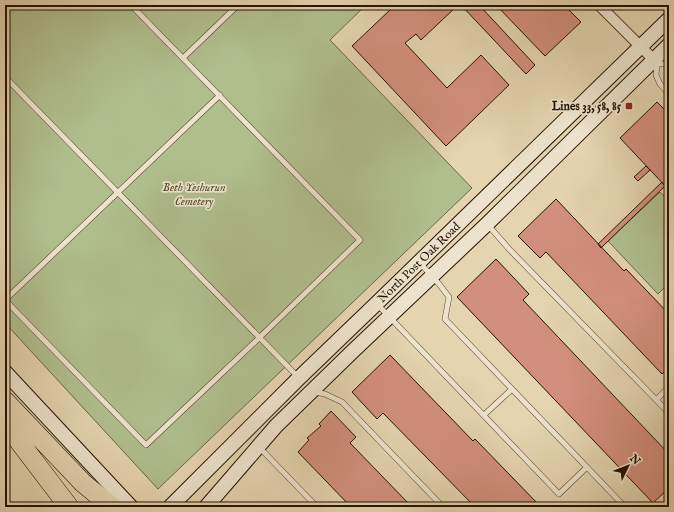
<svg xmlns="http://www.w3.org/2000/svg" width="674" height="512" viewBox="0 0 674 512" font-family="'IM FELL English',serif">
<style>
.green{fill:#b0be8e;stroke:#6a6847}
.building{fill:#d28f7d;stroke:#251100}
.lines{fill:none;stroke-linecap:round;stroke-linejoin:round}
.lane-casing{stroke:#55422c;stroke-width:6}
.street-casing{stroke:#55422c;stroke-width:12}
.secondary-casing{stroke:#251100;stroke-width:16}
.highway-casing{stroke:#251100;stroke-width:20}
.lane{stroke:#ede3cc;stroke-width:5}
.street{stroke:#ede3cc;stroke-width:10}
.secondary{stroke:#ede3cc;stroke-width:14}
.highway{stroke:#e4d4b0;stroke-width:19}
.poi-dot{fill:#8f2418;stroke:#ede3cc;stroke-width:1.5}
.labels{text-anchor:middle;stroke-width:3.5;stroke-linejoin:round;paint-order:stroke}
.poi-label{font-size:12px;font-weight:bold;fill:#251100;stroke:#ede3cc;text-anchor:end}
.park-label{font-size:12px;font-style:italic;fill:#564e32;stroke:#ede3cc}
.street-label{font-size:12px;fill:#251100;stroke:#ede3cc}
</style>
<rect width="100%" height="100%" fill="#e4d4b0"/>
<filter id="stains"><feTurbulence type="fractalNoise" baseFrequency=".005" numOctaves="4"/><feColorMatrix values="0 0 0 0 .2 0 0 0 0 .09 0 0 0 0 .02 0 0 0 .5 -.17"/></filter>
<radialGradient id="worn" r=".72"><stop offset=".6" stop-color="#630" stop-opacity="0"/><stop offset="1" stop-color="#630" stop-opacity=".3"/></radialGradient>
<path class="green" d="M5 5H366L330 40 472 188 158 489 5 323Z
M660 192 669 201V283L658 294 608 241Z"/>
<path class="building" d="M386 5H458L421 40 416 34 405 43 447 88 481 55 509 85 446 146 352 46 391 9Z
M461 5H479L535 65 526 74Z
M496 5H564L581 22 545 56Z
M657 102 669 114V190L620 138Z
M646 166 650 170 638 181 634 177Z
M662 182 665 186 601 248 598 244Z
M556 199 624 271 626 269 669 314V367L662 374 546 252 540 258 518 236Z
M496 259 529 294 523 300 669 454V488L653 503 457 297Z
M390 355 473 441 475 439 541 507H475L383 413 377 419 352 392Z
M331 411 356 437 350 443 412 507H351L298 452 309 440 307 438 321 426 319 424Z"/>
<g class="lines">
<defs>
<path id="lane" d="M183 58 238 5
M656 62 657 64 656 75 660 84 669 94
M657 64H667L669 66
M5 77 298 377
M488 225 510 250 669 413
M420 263 439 284 449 297 445 319 625 507
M5 300 146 445 259 338 360 240 131 5
M5 300 220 95
M377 304 559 494 587 467
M315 392 325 394 342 402 443 507
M656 400 669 387
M484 415 512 389
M259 447 317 507"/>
<path id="street" d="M599 5 654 60"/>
<g id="secondary">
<path d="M5 372 131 507"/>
<path id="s1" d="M170 507 299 378 377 303 669 19"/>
<path d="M206 507 276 426 353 351 487 224 669 45"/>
</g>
<path id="highway" d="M5 401 83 483 112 507
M5 423 69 507"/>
</defs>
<use href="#lane" class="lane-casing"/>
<use href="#street" class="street-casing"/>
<use href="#secondary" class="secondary-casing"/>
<use href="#highway" class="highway-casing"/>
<use href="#lane" class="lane"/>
<use href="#street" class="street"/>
<use href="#secondary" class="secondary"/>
<use href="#highway" class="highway"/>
</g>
<rect class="poi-dot" x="625" y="102" width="8" height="8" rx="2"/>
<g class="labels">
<g class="poi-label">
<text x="621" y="110">Lines 33, 58, 85</text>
</g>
<g class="park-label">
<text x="194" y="191">Beth Yeshurun<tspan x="194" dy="14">Cemetery</tspan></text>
</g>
<g class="street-label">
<text dy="4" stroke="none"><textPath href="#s1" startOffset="349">North Post Oak Road</textPath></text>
</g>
</g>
<rect width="674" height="512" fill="none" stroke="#e4d4b0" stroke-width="20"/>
<rect x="6" y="6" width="662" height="500" fill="none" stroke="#251100" stroke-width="2"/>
<rect x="10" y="10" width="654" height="492" fill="none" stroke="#251100"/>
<g transform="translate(628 466) rotate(47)" stroke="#ede3cc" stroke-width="3" paint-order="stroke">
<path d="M0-3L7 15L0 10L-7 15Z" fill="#251100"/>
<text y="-6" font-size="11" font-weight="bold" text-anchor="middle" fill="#251100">N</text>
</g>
<rect width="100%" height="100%" filter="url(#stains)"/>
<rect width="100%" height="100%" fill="url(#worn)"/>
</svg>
